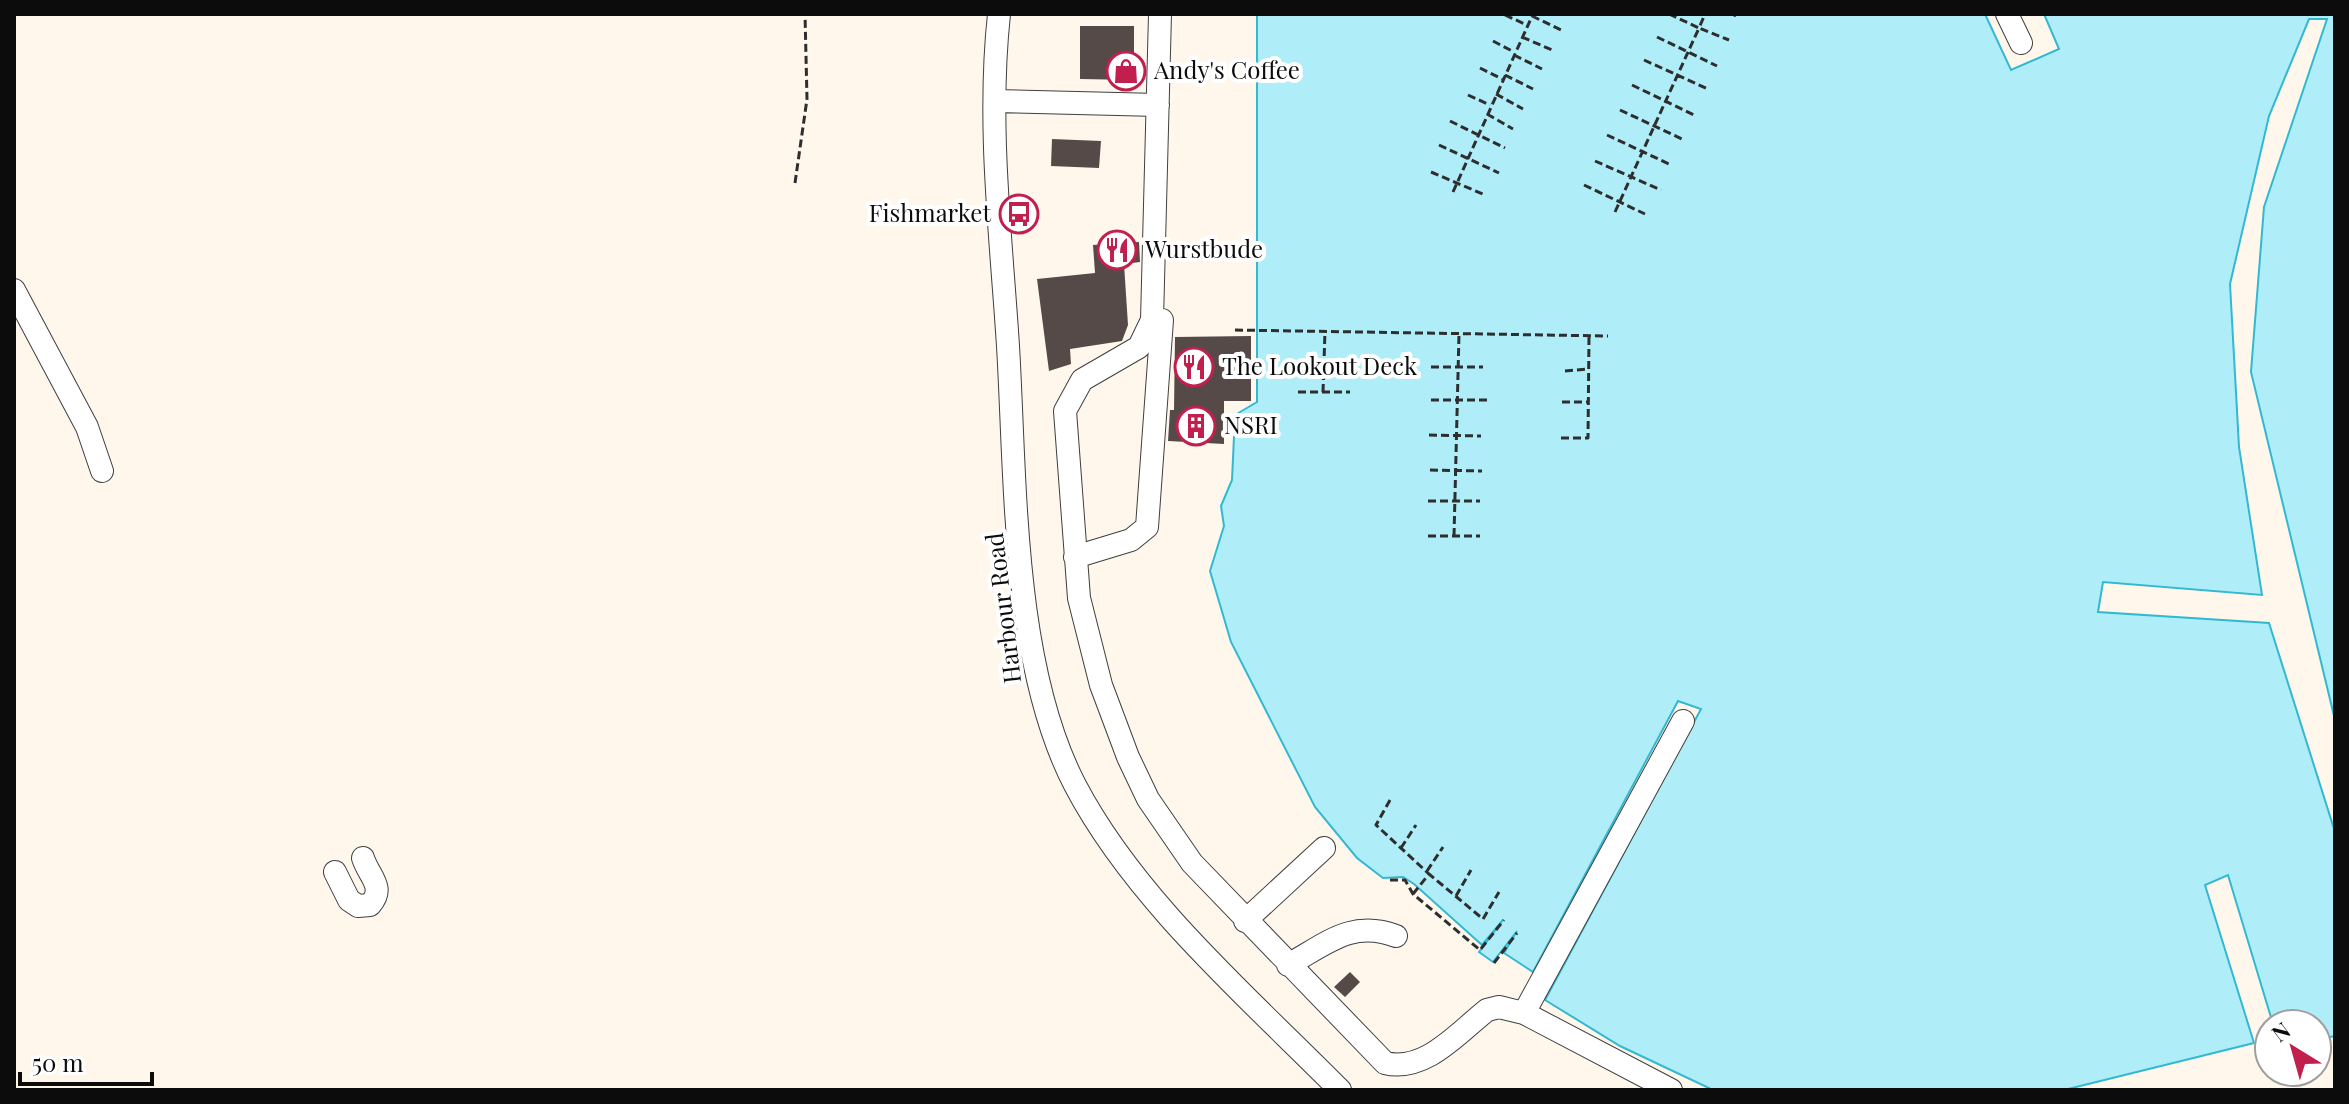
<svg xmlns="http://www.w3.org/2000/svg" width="2349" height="1104" viewBox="0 0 2349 1104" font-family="'Playfair Display',serif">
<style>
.water{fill:#afeef8;stroke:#33b8d2;stroke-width:2}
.building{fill:#554a48}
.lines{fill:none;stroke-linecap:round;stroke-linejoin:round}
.minor-casing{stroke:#3f3f3f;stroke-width:24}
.path{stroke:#2e2e2e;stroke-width:3;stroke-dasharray:8 4;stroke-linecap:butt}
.minor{stroke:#fff;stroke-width:22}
.labels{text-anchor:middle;stroke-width:8;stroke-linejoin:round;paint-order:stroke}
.poi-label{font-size:24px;fill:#0c0c0c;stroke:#fff;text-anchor:start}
.street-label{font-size:24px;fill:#0c0c0c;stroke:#fff}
</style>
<rect width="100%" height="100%" fill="#fff7ec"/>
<path class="water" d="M1257 14H1985L2011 70 2059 49 2044 14H2335V720L2251 372 2264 207 2327 19H2309L2269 116 2230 284 2239 447 2262 595 2103 582 2098 612 2269 623 2335 832V1036L2317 1040V1024H2273L2228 875 2205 885 2254 1043 2064 1090H1713L1620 1046 1545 1000 1701 709 1678 701 1533 972 1504 953 1517 931 1493 962 1479 952 1503 920 1482 945 1414 884 1403 877 1383 878 1357 858 1315 807 1231 642 1210 571 1224 526 1221 506 1232 480 1235 415 1257 402Z"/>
<path class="building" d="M1080 26H1134V80L1080 79Z
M1052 139 1101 141 1099 168 1051 166Z
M1139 242 1140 262 1124 264 1128 325 1122 341 1070 349 1071 364 1049 371 1037 279 1095 273 1093 245Z
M1251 336V401H1224V444L1168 441 1170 410H1174L1175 337Z
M1350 972 1360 982 1345 997 1334 987Z"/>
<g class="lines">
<defs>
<path id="minor" d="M999 14C987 125 1001 236 1008 346 1016 481 1012 664 1075 785 1135 900 1249 998 1340 1090
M1160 14 1152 320 1139 347 1082 380 1065 411 1079 598 1101 685 1128 757 1148 799 1192 863 1385 1063C1425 1073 1459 1032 1487 1010L1499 1007 1524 1013 1671 1090
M2007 14 2021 43
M995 101 1158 105
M14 290 87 427 102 471
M1075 557 1131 540 1147 527 1162 320
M335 872 349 900 358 906 370 905C386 887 369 877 363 858
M1245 921 1324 848
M1288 965C1326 944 1352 919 1396 936
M1524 1013 1683 721"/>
</defs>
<use href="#minor" class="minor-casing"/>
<path class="path" d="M1669 14 1699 28 1705 14
M1732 14 1736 16
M1505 15 1527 25
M1532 16 1561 30
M1522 37 1552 50
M1657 37 1717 66
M1493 41 1514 52
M1514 55 1542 69
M1644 60 1708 89
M1480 68 1502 79
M1505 75 1533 89
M1632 85 1696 116
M1496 94 1523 109
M1468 95 1490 105
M1620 110 1682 139
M1487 114 1513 129
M1450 121 1505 148
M1607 135 1669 164
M1439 145 1499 173
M1595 161 1661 190
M1431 172 1485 195
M795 183 807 99 805 14
M1584 185 1645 214
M1453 192 1533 14
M1615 212 1699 28 1729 40
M1235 330 1608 336
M1300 363 1352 364
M1431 367H1483
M1565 371 1589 369
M1298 392H1350
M1323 392 1325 331
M1431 400H1487
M1562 402H1588
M1429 435 1481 436
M1561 438H1588L1589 336
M1430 470 1482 471
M1428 501H1480
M1428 536H1480
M1454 536 1459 334
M1390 800 1376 825 1429 874
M1401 848 1416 825
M1427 871 1443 847
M1390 880H1405L1413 894 1480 950 1504 920
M1413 894 1429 874 1483 919 1499 892
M1456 896 1471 870
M1494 963 1517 933"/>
<use href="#minor" class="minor"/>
</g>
<defs>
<symbol id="shop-ring" viewBox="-11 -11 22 22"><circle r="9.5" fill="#fff" stroke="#c1204e" stroke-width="1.5"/><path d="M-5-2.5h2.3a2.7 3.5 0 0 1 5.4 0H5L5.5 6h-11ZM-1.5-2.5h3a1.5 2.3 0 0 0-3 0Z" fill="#c1204e"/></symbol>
<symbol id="bus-ring" viewBox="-11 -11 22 22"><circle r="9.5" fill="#fff" stroke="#c1204e" stroke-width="1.5"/><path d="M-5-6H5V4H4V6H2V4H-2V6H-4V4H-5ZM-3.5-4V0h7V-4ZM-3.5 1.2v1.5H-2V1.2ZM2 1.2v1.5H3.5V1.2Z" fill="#c1204e"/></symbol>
<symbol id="restaurant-ring" viewBox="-11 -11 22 22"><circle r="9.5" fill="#fff" stroke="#c1204e" stroke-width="1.5"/><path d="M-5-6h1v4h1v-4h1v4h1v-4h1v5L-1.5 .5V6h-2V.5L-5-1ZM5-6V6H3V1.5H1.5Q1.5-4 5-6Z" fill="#c1204e"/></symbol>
<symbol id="building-ring" viewBox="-11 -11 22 22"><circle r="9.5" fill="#fff" stroke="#c1204e" stroke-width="1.5"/><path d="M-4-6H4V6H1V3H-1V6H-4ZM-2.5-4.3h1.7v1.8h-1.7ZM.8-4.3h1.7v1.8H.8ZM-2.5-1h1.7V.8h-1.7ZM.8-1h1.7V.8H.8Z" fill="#c1204e"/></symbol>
</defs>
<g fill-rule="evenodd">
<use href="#shop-ring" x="1104" y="49" width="44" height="44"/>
<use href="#bus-ring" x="997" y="192" width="44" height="44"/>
<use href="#restaurant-ring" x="1095" y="228" width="44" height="44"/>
<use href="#restaurant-ring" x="1172" y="345" width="44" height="44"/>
<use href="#building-ring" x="1174" y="404" width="44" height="44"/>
</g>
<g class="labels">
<g class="poi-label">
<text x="1154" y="79">Andy's Coffee</text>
<text x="991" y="222" text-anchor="end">Fishmarket</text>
<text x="1145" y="258">Wurstbude</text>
<text x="1222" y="375">The Lookout Deck</text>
<text x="1224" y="434">NSRI</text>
</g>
<g class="street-label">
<text transform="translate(1004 608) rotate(-97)" y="8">Harbour Road</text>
</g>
</g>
<rect width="2349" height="1104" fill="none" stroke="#0c0c0c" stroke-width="32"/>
<g transform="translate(2293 1048) rotate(323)"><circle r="38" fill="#ffffff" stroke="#9e9e9e" stroke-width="2"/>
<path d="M0-6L14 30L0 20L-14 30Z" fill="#c1204e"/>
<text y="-12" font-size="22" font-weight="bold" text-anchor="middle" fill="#0c0c0c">N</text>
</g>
<path d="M20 1072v12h132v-12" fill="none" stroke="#0c0c0c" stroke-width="4"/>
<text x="32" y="1072" font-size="24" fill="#0c0c0c" stroke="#ffffff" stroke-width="6" paint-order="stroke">50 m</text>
</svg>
